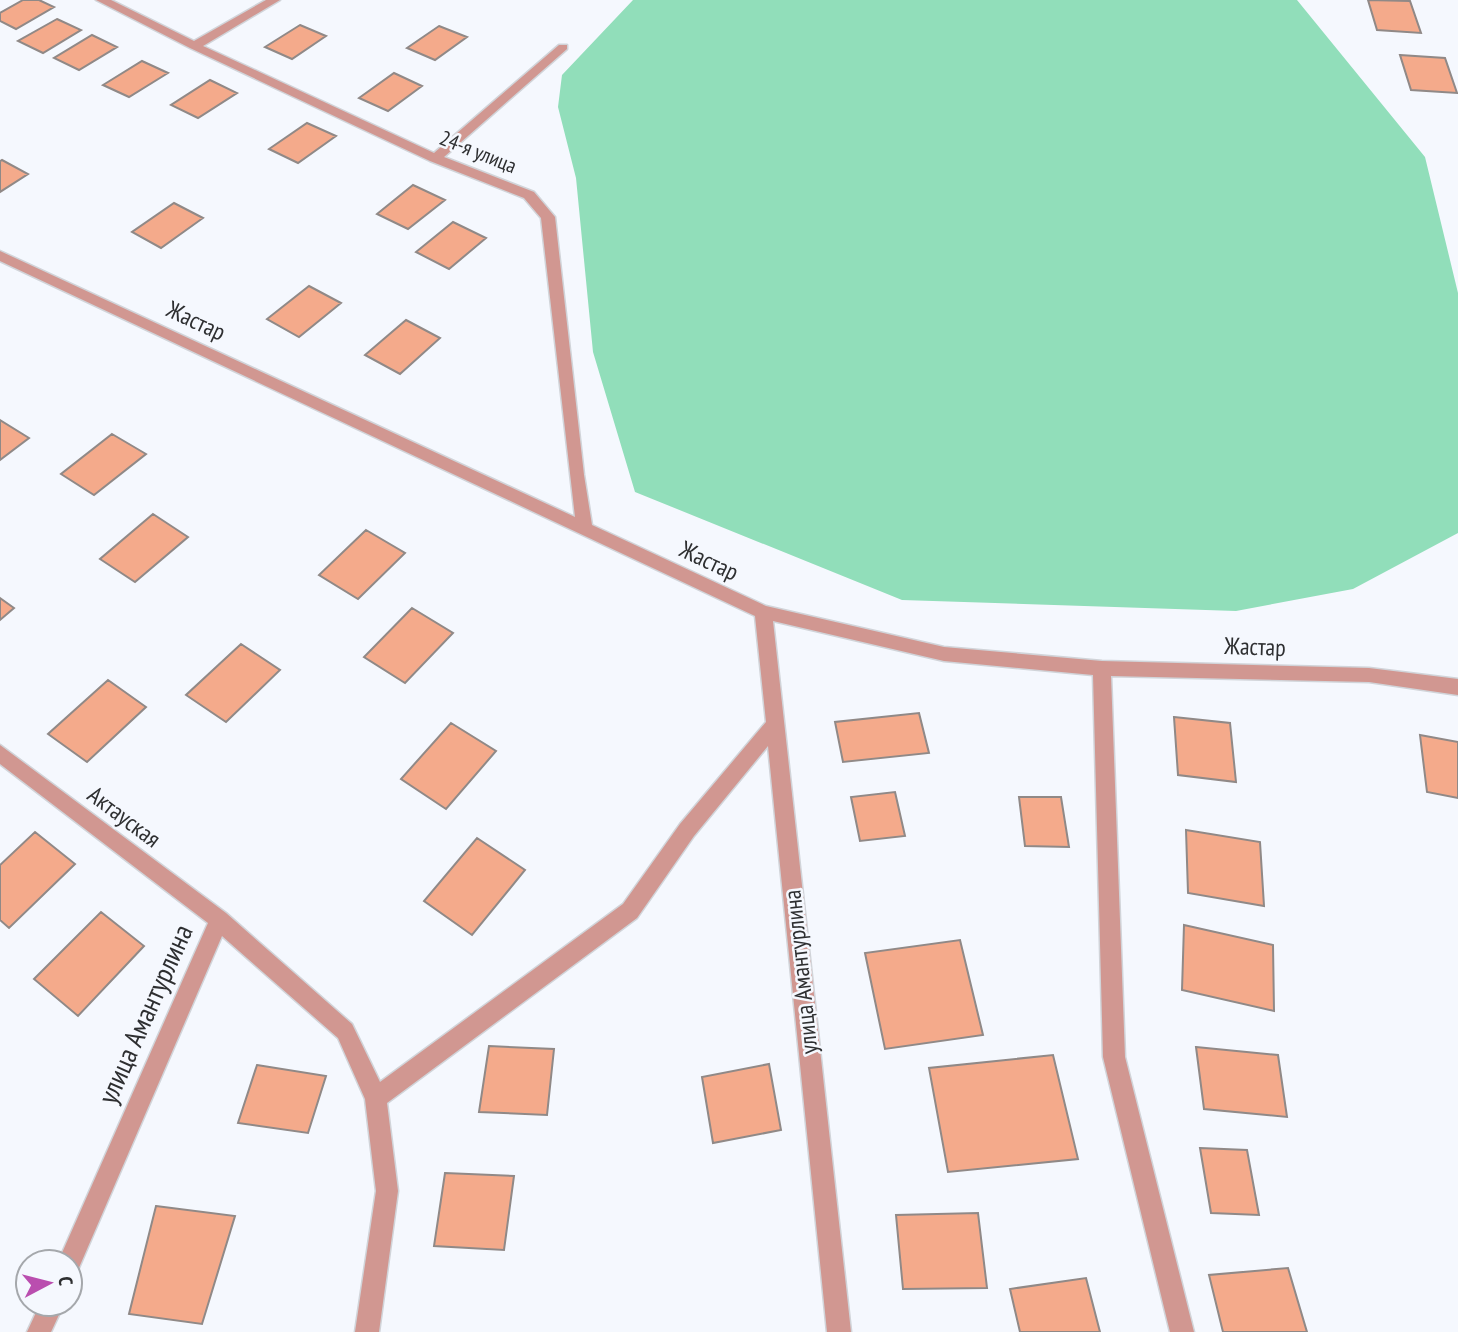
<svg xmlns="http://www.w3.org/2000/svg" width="1458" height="1332" viewBox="0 0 1458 1332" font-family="'PT Sans Narrow',sans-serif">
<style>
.green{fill:#91deba}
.building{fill:#f4aa8b;stroke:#908987;stroke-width:2}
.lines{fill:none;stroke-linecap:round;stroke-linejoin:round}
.minor-casing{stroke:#d1d4d9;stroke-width:3}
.minor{fill:#d19791;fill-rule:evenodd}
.labels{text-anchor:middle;stroke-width:5;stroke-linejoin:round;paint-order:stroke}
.far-street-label{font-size:21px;fill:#2e2f31;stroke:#f5f8fe}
.street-label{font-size:24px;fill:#2e2f31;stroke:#f5f8fe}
.near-street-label{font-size:28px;fill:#2e2f31;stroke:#f5f8fe}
</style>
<rect width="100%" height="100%" fill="#f5f8fe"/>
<path class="green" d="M633 0H1297L1425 157 1458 293V533L1353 589 1236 611 902 600 635 492 593 352 576 178 558 107 562 75Z"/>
<path class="building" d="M23 0H39L54 7 16 29 0 21V13Z
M1368 0 1410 1 1421 33 1377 30Z
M57 19 81 30 43 53 18 41Z
M300 25 326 36 292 59 265 47Z
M439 26 467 37 435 60 407 48Z
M92 35 117 47 79 70 54 58Z
M1400 55 1445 58 1457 93 1411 90Z
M142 61 168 73 129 97 103 85Z
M394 73 422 86 388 111 359 98Z
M210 80 237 93 198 118 171 105Z
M307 123 336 136 298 163 269 149Z
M2 160 28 174 0 192V161Z
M413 185 445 200 408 229 377 214Z
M174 203 203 218 161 248 132 232Z
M453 222 486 238 449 269 416 252Z
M309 286 341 303 299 337 267 319Z
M406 320 440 338 400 374 365 355Z
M0 420 29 438 0 460Z
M112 434 146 454 94 495 61 474Z
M153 514 188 537 135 582 100 559Z
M366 530 405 553 358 599 319 575Z
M0 598 14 608 0 620Z
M412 608 453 633 405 683 364 657Z
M241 644 280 670 226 722 186 695Z
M108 680 146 707 87 762 48 734Z
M919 713 929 753 843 762 835 722Z
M1174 717 1230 723 1236 782 1178 775Z
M451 723 496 751 446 809 401 779Z
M1420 735 1458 742V798L1427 792Z
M895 792 905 836 860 841 851 797Z
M1019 797H1061L1069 847 1025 846Z
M1186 830 1260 842 1264 906 1188 893Z
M35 832 75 864 9 928 0 920V865Z
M477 838 525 870 472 935 424 901Z
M101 912 144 946 78 1016 34 979Z
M1184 925 1273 945 1274 1011 1182 990Z
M960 940 983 1035 885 1049 865 953Z
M489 1046 554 1049 547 1115 479 1112Z
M1196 1047 1278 1055 1287 1117 1204 1109Z
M1053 1055 1078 1159 948 1172 929 1068Z
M769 1064 781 1130 713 1143 702 1077Z
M257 1065 326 1076 308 1133 238 1123Z
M1200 1148 1247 1150 1259 1215 1211 1213Z
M445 1173 514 1176 504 1250 434 1246Z
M156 1206 235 1216 202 1324 129 1314Z
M978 1213 987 1288 903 1289 896 1215Z
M1288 1268 1307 1332H1223L1209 1275Z
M1086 1278 1100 1332H1020L1010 1289Z"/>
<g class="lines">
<defs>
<path id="minor" d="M96 0H111L194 41 266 0H280L203 46 434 153 559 45H567V49L444 157 534 192 555 217 584 475 592 525 766 606 944 647 1102 661 1369 668 1458 679V695L1369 682 1111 676 1125 1057 1194 1332H1170L1103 1057 1093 675 944 661 773 621 851 1332H827L768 746 694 836 637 918 387 1103 398 1191 379 1332H355L376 1191 365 1099 338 1038 222 936 78 1270 70 1274V1262H58L208 923 0 764V745L226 913 352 1024 380 1082 623 904 680 824 766 722 755 616 0 261V251L575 517 541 218 524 198 430 161 190 48Z
M40 1304H64L51 1332H27Z"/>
</defs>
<use href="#minor" class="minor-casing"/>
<use href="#minor" class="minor"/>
</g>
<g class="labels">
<g class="far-street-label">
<text transform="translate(478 152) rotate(22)" y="7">24-я улица</text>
</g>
<g class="street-label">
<text transform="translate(196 321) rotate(25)" y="8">Жастар</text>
<text transform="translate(709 561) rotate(25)" y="8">Жастар</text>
<text transform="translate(1255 647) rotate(2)" y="8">Жастар</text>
<text transform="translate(124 817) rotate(37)" y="8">Актауская</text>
<text transform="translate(801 972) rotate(-96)" y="8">улица Амантурлина</text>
</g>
<g class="near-street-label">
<text transform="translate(145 1014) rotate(-66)" y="10">улица Амантурлина</text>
</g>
</g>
<g transform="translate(49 1283) rotate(83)"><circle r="33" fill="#f5f8fe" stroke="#a5a8ac" stroke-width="2"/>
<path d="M0-5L12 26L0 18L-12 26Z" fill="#ba4eaf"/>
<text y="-10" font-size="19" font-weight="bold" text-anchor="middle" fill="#2e2f31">С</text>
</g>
</svg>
